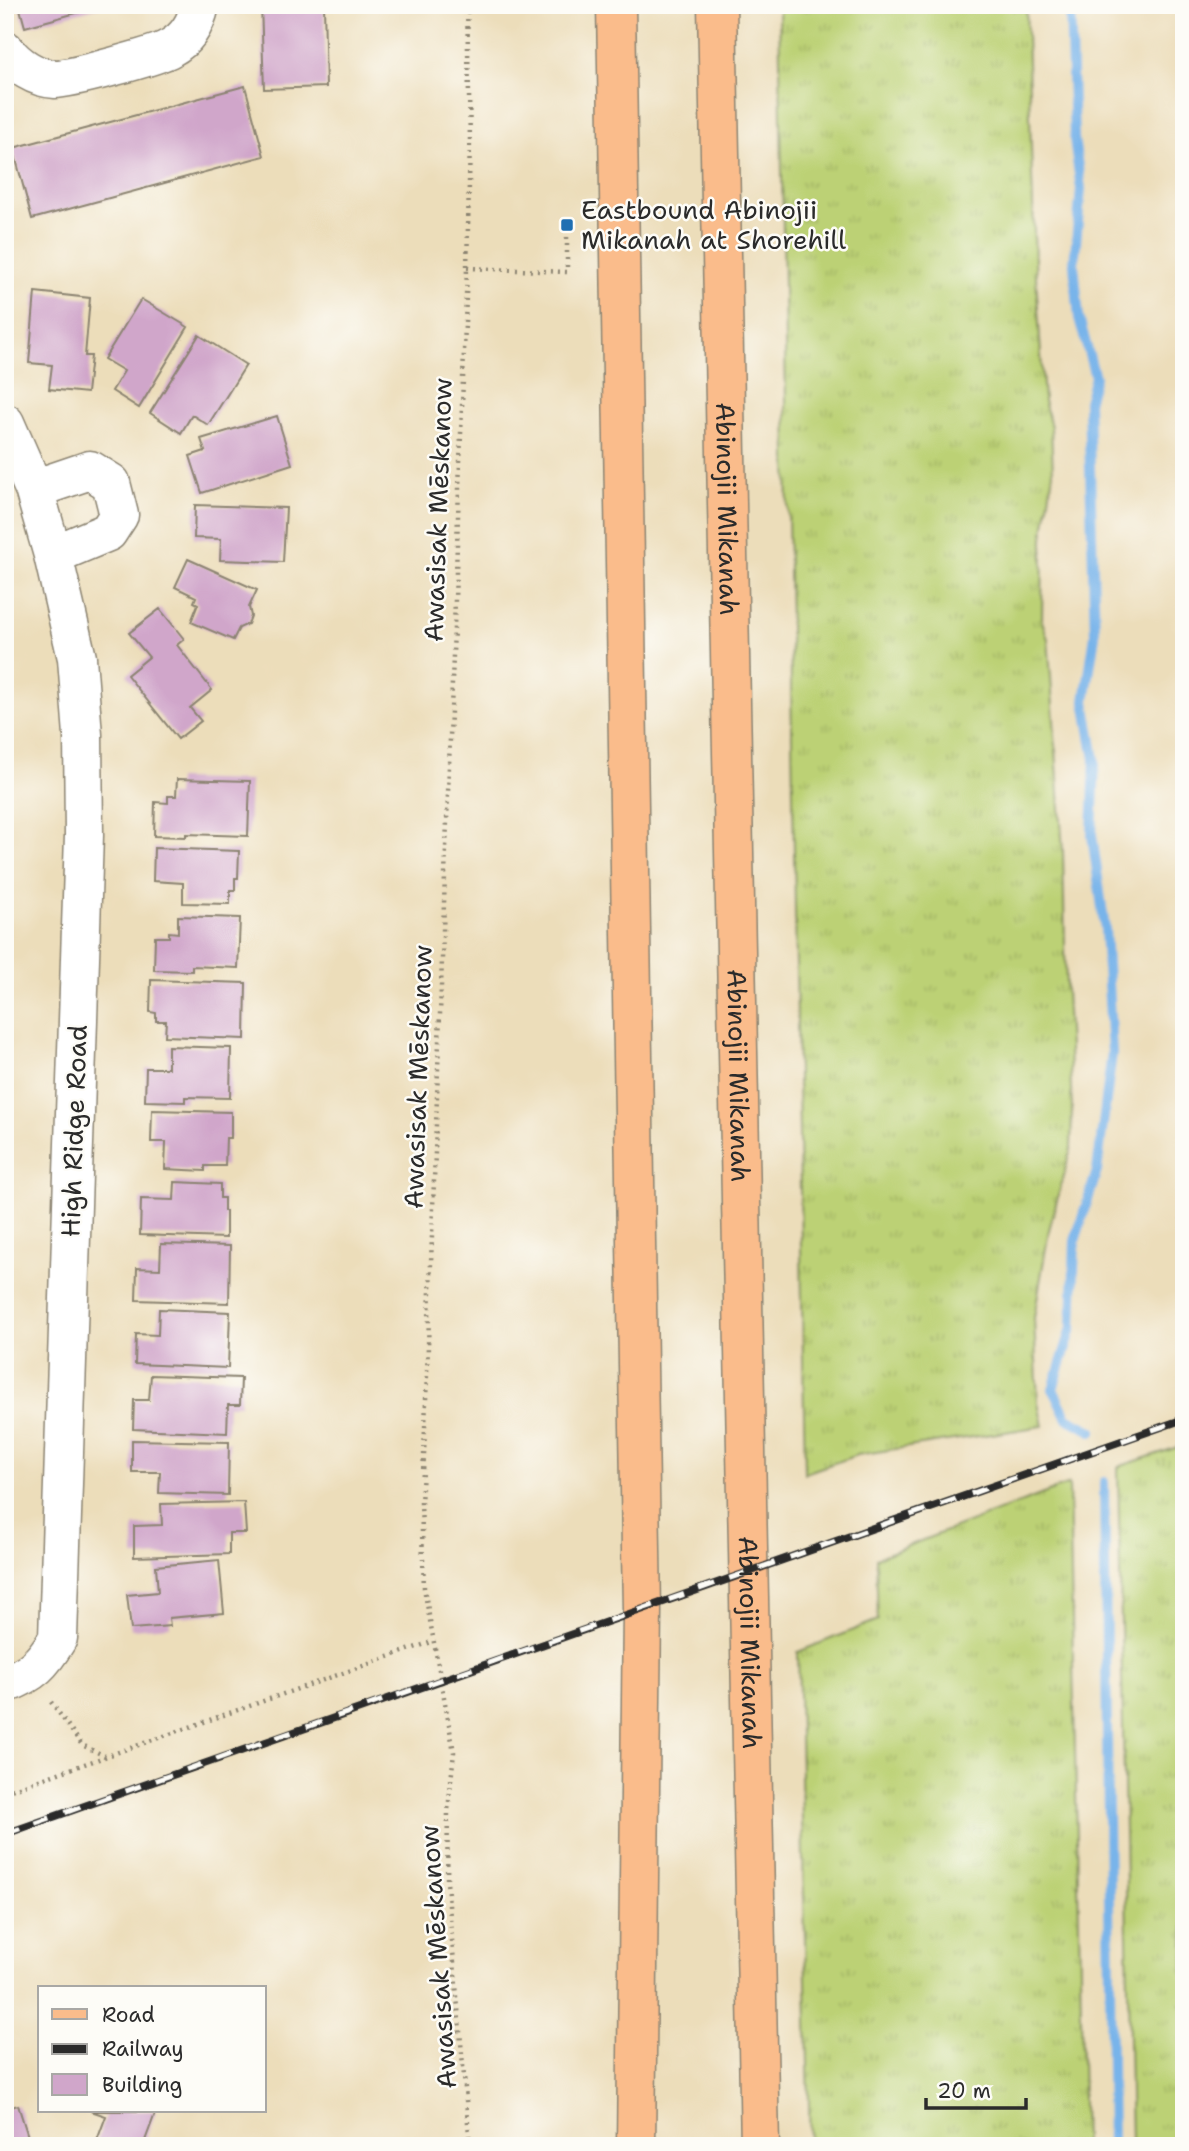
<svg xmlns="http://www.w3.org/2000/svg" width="1189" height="2151" viewBox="0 0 1189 2151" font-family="'Shantell Sans',sans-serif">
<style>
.grass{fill:url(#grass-tufts);stroke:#747e50;stroke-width:2}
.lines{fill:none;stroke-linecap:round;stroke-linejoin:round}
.stream{stroke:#78b4ea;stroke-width:10}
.building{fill:#d0a6ca}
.minor-casing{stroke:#8c8472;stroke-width:41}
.major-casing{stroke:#8c8472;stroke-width:41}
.path{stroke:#8c8472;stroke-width:4.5;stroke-dasharray:2 5;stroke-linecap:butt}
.minor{stroke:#fff;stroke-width:38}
.major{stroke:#fabc8b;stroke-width:38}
.rail-casing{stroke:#2b2b2b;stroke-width:8}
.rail{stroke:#fdfcf7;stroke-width:5;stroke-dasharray:16;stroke-linecap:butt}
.poi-dot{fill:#1f6fb2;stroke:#fdfcf7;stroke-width:2.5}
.labels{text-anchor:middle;stroke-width:5;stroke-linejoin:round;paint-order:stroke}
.poi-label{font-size:26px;fill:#2b2b2b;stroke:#fdfcf7;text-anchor:start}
.street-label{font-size:26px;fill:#2b2b2b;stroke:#fdfcf7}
</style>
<defs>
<pattern id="grass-tufts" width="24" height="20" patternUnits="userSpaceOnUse" patternTransform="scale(1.75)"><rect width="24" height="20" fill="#bcd175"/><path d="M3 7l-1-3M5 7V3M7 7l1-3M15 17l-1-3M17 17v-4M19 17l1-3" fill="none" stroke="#a2b465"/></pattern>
</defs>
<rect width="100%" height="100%" fill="#fdfcf7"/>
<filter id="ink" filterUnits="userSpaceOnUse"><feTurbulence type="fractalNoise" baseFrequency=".0143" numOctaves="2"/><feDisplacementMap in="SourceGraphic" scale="14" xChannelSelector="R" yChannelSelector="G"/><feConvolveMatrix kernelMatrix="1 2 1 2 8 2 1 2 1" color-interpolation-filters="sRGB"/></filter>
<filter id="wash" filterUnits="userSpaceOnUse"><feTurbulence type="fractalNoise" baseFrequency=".00686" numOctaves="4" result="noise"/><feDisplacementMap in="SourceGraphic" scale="28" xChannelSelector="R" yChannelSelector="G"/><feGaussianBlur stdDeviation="1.57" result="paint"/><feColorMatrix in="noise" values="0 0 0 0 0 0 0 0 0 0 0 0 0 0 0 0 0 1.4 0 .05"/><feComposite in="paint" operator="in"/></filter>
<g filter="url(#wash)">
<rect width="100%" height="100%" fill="#ecddba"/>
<path class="grass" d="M779 5H1026L1035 261 1044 401 1051 427 1053 473 1043 538 1042 621 1048 639 1051 677 1063 851 1066 990 1072 1108 1071 1148 1049 1230 1034 1318 1038 1403 1043 1426 857 1455 805 1473Z
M1184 1445V2146H1131L1118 1467Z
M1069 1484 1084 2146H810L798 1652 878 1620 876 1558Z"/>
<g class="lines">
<path class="stream" d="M1070 5 1074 138 1081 189 1074 264 1079 318 1095 377 1088 402 1095 635 1085 701 1095 759 1092 835 1105 929 1112 1053 1097 1171 1075 1241 1072 1328 1053 1389 1067 1418 1092 1431
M1104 1482 1112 2146"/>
</g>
<g id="blocks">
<path class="building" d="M19 5H102V6L25 27Z
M261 5H324L326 87 264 89Z
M245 86 264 156 32 219 13 148Z
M35 292 90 298 85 356H91L87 393 49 389 52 365 29 363Z
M141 299 188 327 139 408 112 391 124 371 104 359Z
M199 335 246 365 208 425 192 415 181 433 150 413Z
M277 416 292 464 202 493 190 456 205 451 201 439Z
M195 505 286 508 283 562 220 560 221 539 194 538Z
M188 559 257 590 249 607 251 616 248 624 239 628 233 640 191 622 198 604 194 602 196 597 175 587Z
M160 609 184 639 177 645 212 690 190 708 201 721 178 739 127 675 149 657 129 633Z
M177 779 250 781 248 836 186 834V837L154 836 155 802 168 803V796H176Z
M154 848 239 851 238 878H235V890H230V904L183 903V883L153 881Z
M178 916 240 918 238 968 192 966V971L154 970 155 937H169V932L178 933Z
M151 980 246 983 245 1039 165 1036 166 1021H156V1013L150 1012Z
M168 1046 231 1048 230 1098 185 1097V1102L145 1101 146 1068H168Z
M152 1110 231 1112V1138H226L225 1166H205V1171L165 1169 166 1142H151Z
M175 1182 220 1184V1198H224V1211H226V1238L140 1235 141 1199 174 1200Z
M161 1244 230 1246 229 1303 136 1300 137 1268 160 1269Z
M159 1309 230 1312 228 1368 135 1364 136 1334 158 1335Z
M151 1375 241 1378 240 1405H228L227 1433 133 1429 134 1400H149Z
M132 1440 229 1442 228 1495 159 1493 160 1472H132Z
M244 1502 246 1533H229V1554L134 1557V1526L162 1525 161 1504Z
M219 1560 224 1613 169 1618 170 1626 131 1629 127 1595 158 1592 156 1566Z
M18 2105 31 2146H5V2109Z
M91 2111H156L143 2146H95L106 2116Z"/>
</g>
</g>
<g filter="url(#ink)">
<use href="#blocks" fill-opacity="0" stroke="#8c8472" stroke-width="2"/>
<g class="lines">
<defs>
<path id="minor" d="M5 50C17 66 36 78 55 79 70 79 157 56 170 48 187 39 196 23 200 5
M5 423 34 489 53 555 77 658 83 735 84 835 58 1638C43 1663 33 1674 5 1684
M34 489 90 470 111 483 119 515 108 532 53 555"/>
<g id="major">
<path d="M616 5 642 1611 636 2146"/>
<path id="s1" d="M717 5 760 2146"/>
</g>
</defs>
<use href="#minor" class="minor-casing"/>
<use href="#major" class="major-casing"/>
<path class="path" d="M467 5 470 140 467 268 424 1456 421 1503 424 1588 454 1752 448 1811 447 1882 470 2146
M467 268 567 272V225
M51 1702 82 1745 105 1756
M5 1792 434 1641"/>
<use href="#minor" class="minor"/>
<use href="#major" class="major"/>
<defs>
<path id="rail" d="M5 1834C398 1694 791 1557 1184 1419"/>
</defs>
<use href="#rail" class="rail-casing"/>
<use href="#rail" class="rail"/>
</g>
</g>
<rect class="poi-dot" x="560" y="218" width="14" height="14" rx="3.5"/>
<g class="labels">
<g class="poi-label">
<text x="581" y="219">Eastbound Abinojii<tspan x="581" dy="30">Mikanah at Shorehill</tspan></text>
</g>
<g class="street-label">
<text dy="9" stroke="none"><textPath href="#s1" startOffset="504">Abinojii Mikanah</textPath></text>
<text transform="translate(438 510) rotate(-88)" y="9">Awasisak Mēskanow</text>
<text dy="9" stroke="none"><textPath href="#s1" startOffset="1071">Abinojii Mikanah</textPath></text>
<text transform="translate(418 1077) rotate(-88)" y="9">Awasisak Mēskanow</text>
<text transform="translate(74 1131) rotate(-88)" y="9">High Ridge Road</text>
<text dy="9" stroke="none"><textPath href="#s1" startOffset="1638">Abinojii Mikanah</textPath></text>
<text transform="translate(438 1957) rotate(-94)" y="9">Awasisak Mēskanow</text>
</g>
</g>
<rect width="1189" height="2151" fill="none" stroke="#fdfcf7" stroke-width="28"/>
<rect x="38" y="1986" width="228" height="126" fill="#fdfcf7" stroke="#a9a8a5" stroke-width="2"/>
<rect x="52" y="2009" width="35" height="10" fill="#fabc8b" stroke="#a9a8a5" stroke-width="2"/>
<text x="102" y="2022" font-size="21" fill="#2b2b2b">Road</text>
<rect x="52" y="2044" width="35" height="10" fill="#2b2b2b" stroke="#a9a8a5" stroke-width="2"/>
<text x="102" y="2056" font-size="21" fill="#2b2b2b">Railway</text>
<rect x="52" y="2074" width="35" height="21" fill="#d0a6ca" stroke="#a9a8a5" stroke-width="2"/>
<text x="102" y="2092" font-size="21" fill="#2b2b2b">Building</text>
<path d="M926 2098v10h100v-10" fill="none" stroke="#2b2b2b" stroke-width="3.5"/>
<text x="937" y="2098" font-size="21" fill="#2b2b2b" stroke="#fdfcf7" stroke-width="5" paint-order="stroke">20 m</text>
</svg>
